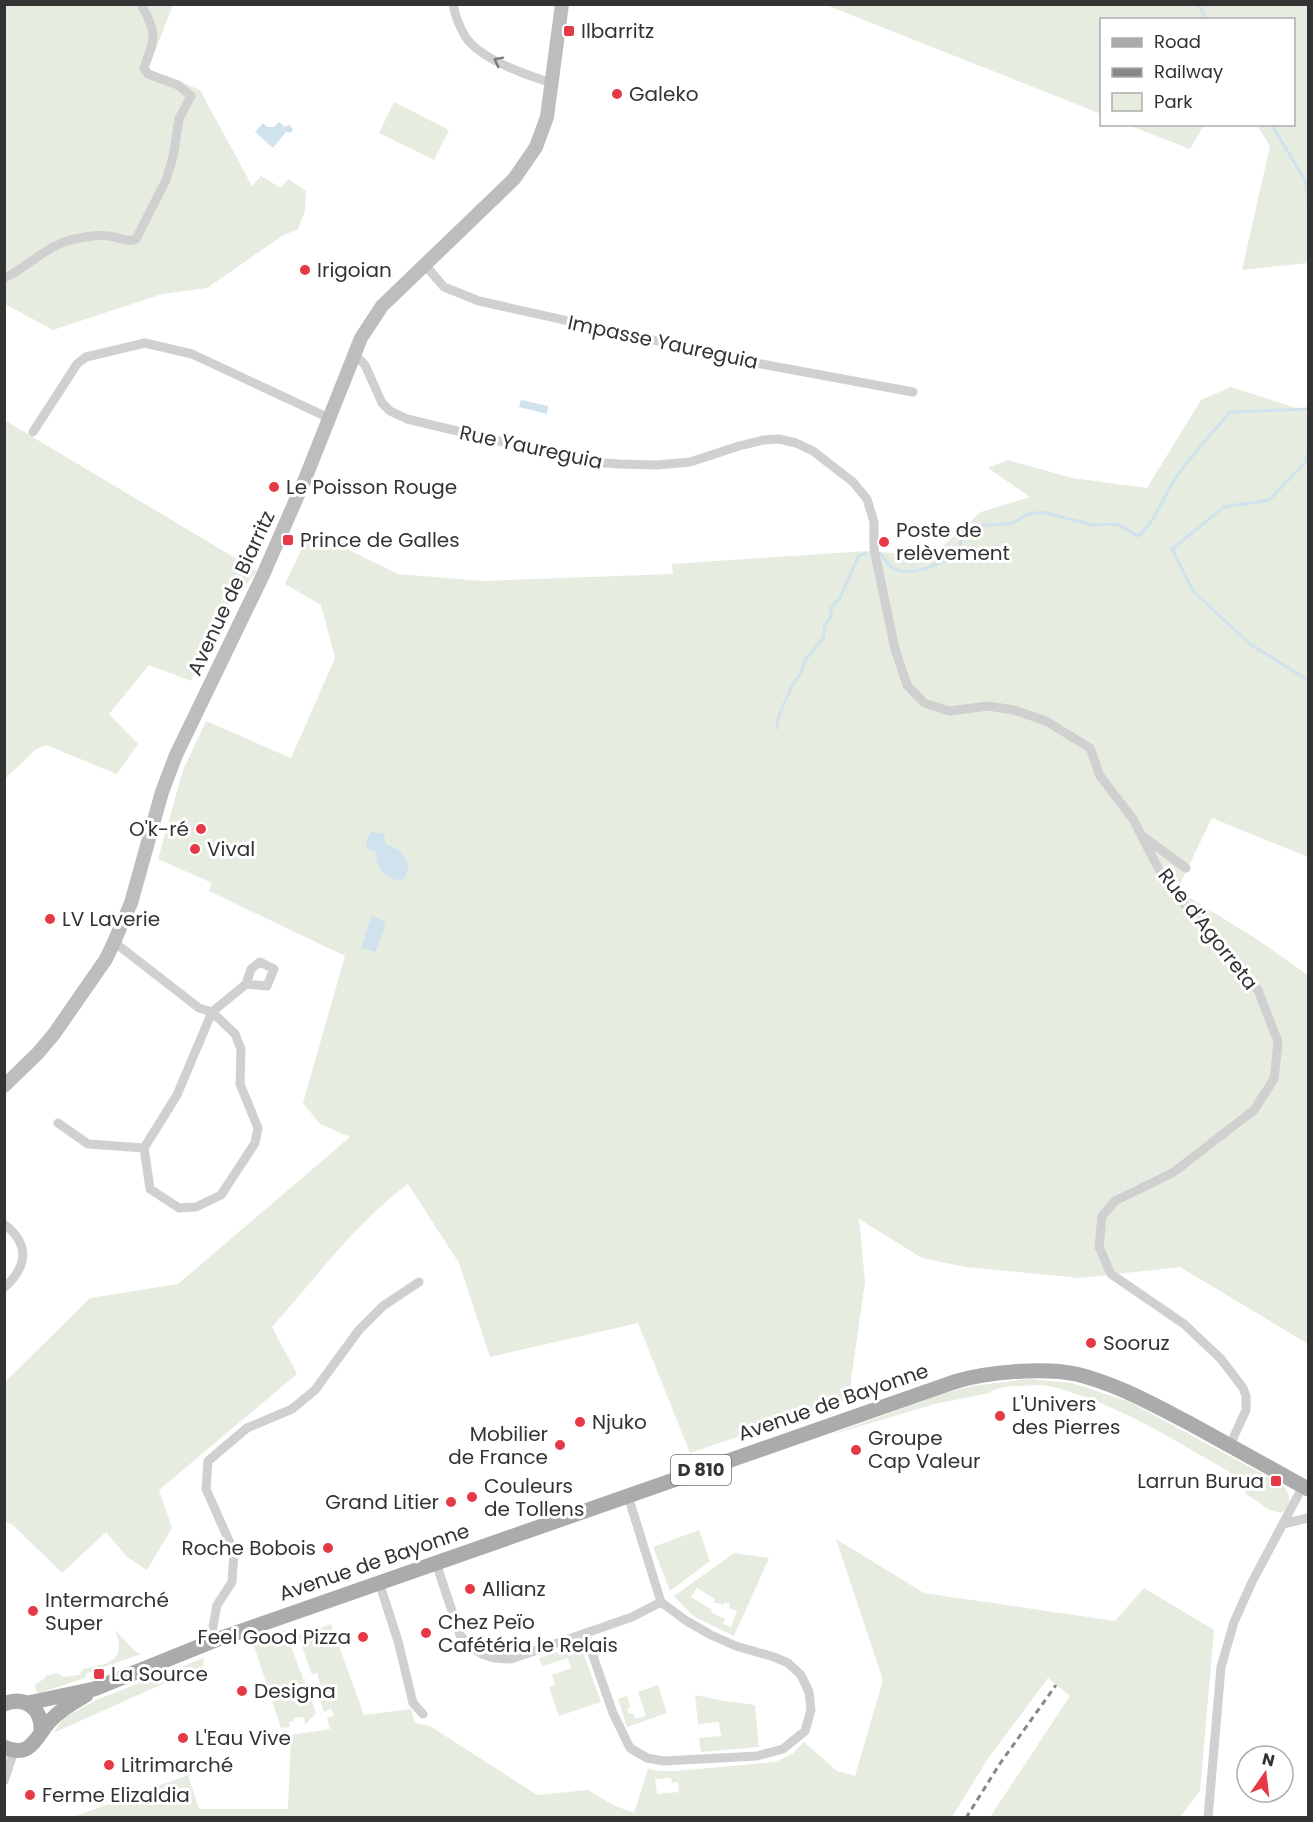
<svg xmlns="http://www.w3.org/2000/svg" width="1313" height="1822" viewBox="0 0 1313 1822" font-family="Poppins,sans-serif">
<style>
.green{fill:#e6ecdf;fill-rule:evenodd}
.water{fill:#cfe2ee}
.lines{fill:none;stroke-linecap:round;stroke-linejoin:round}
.stream{stroke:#cfe2ee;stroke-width:3}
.street{stroke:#d0d0d0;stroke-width:9}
.secondary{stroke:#bdbdbd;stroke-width:14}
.primary{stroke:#ababab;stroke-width:15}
.rail{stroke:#888;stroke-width:3;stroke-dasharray:6 4.5;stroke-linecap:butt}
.oneway{stroke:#7a7a7a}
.poi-dot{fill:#e63946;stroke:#fff;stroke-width:2}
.labels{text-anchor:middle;stroke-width:6;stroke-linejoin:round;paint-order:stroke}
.shield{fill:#fff;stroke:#707070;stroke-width:1.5}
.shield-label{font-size:18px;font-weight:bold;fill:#333}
.poi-label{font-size:20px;fill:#333;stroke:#fff;text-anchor:start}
.street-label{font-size:20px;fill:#333;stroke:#fff}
</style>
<rect width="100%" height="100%" fill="#fff"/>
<path class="green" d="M5 5H173L148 69 200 90 252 186 261 176 281 188 288 179 306 191 305 211 298 229 282 236 207 288 162 294 53 330 5 304Z
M826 5H1308V263L1242 270 1270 146 1257 125 1294 124V20H1102L1101 114Z
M394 102 449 130 434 160 379 133Z
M1128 125H1204L1190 149Z
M1231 387 1308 412V857L1212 818 1177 890 1255 938 1308 975V1344L1180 1267 1080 1278 966 1267 922 1258 859 1219 865 1282 851 1380 850 1399 690 1453 638 1323 490 1357 459 1263 408 1184C356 1222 315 1279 272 1327L297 1374 159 1490 172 1528 147 1570 127 1557 106 1532 62 1573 13 1525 5 1521V1382L90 1298 178 1284 350 1137 320 1124 303 1103 345 956 209 891 212 883 158 859 183 770 206 721 291 758 335 658 321 605 285 584 310 531 398 574 483 581 673 574 672 564 867 551 932 556 981 512 1030 497 988 468 1008 460 1072 478 1147 488 1201 400Z
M6 421 257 571 226 609 191 681 149 665 109 714 138 744 117 774 46 745 36 749 5 779 4 423Z
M1029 1379 1072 1383 1130 1402 1283 1485C1291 1496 1292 1503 1282 1513L1270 1510 1246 1494 1242 1479C1183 1446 1114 1400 1048 1386 1039 1384 1029 1386 1020 1386 1010 1386 997 1387 989 1393L935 1404 827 1436 945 1393 972 1386Z
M699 1530 710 1561 670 1591 653 1547Z
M836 1539 924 1593 1115 1621 1144 1588 1214 1630 1200 1791 1180 1817H990L1070 1696 1048 1678 987 1760 952 1817H73L188 1775 199 1809H288L291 1735 330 1729 327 1718 334 1715 331 1709 324 1712 315 1685 320 1683 317 1673 312 1675 298 1635 331 1624 364 1715 411 1709 415 1723 430 1726 537 1795 588 1790 613 1805 634 1813 648 1769 660 1771H677L775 1762 792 1754 804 1742 837 1771 855 1776 883 1680ZM671 1778 672 1783 678 1782 679 1792 657 1794 655 1779Z
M734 1553 769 1558 734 1636 693 1616 674 1596ZM697 1588 715 1599 713 1602 723 1605 725 1602 730 1604 729 1608 737 1611 731 1627 723 1624 725 1619 711 1612 712 1610 691 1597Z
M115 1630 135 1651 141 1654 87 1673 85 1678 39 1693 36 1692 35 1685 45 1678V1676L58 1673 63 1677 79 1675 83 1669C110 1664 127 1660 115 1630Z
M285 1630 316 1713 305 1725 304 1717 294 1718V1721L289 1722 290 1727 281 1728 253 1643Z
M568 1649H575L583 1652 601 1702 559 1716 549 1687 555 1685 552 1675 571 1668 568 1658 542 1666 539 1658Z
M204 1658 203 1666 53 1733 64 1718 96 1700Z
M658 1685 667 1713 627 1727 618 1699 627 1696 630 1707 627 1709 629 1714 632 1713 636 1719 646 1716 638 1692Z
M695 1695 724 1701 755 1705 759 1747 701 1752 699 1738 721 1736 719 1722 698 1724Z"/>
<path class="water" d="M279 122 285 127 289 125 293 129 291 133 286 132 273 148 255 132 263 123 267 127H274Z
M521 400 548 406 547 414 519 407Z
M371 832 384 834 386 845C401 847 417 865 403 879 387 883 375 868 376 852L368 849 366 844 368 836Z
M372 916 386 922 376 952 361 948Z"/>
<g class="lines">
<path class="stream" d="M1198 4 1207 20
M1271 124 1305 180 1308 202
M1308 453 1305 463 1269 500 1224 507 1172 549 1193 591 1250 644 1308 680
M881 554C884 558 889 566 893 568 909 578 948 564 958 549 962 543 962 534 966 527L1013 523 1026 515 1042 512 1093 525 1117 524 1138 536C1155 524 1165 491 1179 473 1195 452 1213 432 1230 412L1308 409
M777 728 779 715 793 684 801 673 805 660 824 637V627L831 616V608L840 598 859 555 866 554"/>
<path class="street" d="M453 4C455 15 459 26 465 36 479 59 526 75 552 83
M425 265 444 287 479 301 756 363 913 392
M4 278C26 269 41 250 64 242 76 238 97 234 109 236 119 237 126 243 136 239L166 180 173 157 179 119 191 96 178 85 148 74 144 68C155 36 158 36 141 4
M354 353 365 365 382 403 390 411 407 419 553 454 590 462 619 464 657 465 690 462 739 446 763 440 779 439 796 443 813 451 853 482 867 499 874 522V549L895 649 907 685 924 703 949 711 988 706 1014 710 1046 721 1090 748 1100 776 1133 819 1141 835 1186 868
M33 432 77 364 86 357 145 343 192 354 329 418
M1142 837 1166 883 1258 990 1278 1042 1274 1079 1254 1110 1174 1172 1115 1201 1102 1216 1099 1247 1111 1274 1184 1324 1221 1359 1243 1388 1246 1396V1410L1230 1445
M114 942 199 1008 212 1012 246 984 267 986 274 969 260 962 251 969 246 984
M58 1123 88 1144 144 1148 177 1095 212 1012 235 1034 241 1049 240 1084 258 1128 255 1143 221 1195 196 1207 179 1208 150 1189 144 1148
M4 1224C31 1245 27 1267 4 1288
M1283 1524 1308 1518
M436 1563 460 1635 471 1647 482 1654 494 1658 511 1659 632 1617 661 1602 628 1496
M379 1582 398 1641 413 1703 423 1714
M585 1633 613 1713 630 1748 647 1758 664 1761 757 1756 783 1749 805 1731 811 1710 809 1692 801 1675 788 1663 774 1657 736 1646 711 1635 685 1620 661 1602
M213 1641 212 1632 217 1605 232 1582 234 1552 206 1489 208 1461 247 1428 292 1409 315 1390 359 1330 383 1306 419 1282
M4 1781 14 1751
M1208 1818 1221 1667 1234 1622 1252 1582 1303 1486"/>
<path class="secondary" d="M4 1086 38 1053 54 1034 106 959 114 942 131 903 162 792 176 755 263 575 305 479 361 338 382 306 514 179 536 147 547 117 562 4"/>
<path class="primary" d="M28 1703 94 1689 213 1641 954 1382C985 1372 1043 1367 1076 1374 1117 1384 1152 1404 1189 1423 1229 1445 1269 1467 1308 1489
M4 1704C25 1695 42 1709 41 1730
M4 1747C32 1760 36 1735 51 1720 61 1709 74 1702 86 1695"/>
<path class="rail" d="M966 1818 999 1765 1056 1685"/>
</g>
<defs><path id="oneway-chevron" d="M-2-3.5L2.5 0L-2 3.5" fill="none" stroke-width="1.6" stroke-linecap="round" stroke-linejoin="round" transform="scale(1.5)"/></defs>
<use class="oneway" href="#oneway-chevron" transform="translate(498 61) rotate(-153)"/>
<g class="poi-dot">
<rect x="563" y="25" width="12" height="12" rx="3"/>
<circle cx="617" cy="94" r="6"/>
<circle cx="305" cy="270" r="6"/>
<circle cx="274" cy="487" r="6"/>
<rect x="282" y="534" width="12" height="12" rx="3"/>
<circle cx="884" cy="542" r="6"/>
<circle cx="201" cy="829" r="6"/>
<circle cx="195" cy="849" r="6"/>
<circle cx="50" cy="919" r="6"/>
<circle cx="1091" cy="1343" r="6"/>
<circle cx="1000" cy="1416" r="6"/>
<circle cx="580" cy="1422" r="6"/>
<circle cx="560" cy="1445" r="6"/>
<circle cx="856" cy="1450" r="6"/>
<rect x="1270" y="1475" width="12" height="12" rx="3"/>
<circle cx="472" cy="1497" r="6"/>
<circle cx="451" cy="1502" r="6"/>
<circle cx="328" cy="1548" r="6"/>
<circle cx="470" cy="1589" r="6"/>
<circle cx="33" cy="1611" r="6"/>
<circle cx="426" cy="1633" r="6"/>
<circle cx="363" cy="1637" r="6"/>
<rect x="93" y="1668" width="12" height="12" rx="3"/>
<circle cx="242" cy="1691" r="6"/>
<circle cx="183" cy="1738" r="6"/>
<circle cx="109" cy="1765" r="6"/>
<circle cx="30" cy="1795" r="6"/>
</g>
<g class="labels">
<rect class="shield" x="671" y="1455" width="60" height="30" rx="4.5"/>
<g class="shield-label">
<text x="701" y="1476">D 810</text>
</g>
<g class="poi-label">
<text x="581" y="38">Ilbarritz</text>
<text x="629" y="101">Galeko</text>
<text x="317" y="277">Irigoian</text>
<text x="286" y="494">Le Poisson Rouge</text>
<text x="896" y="537">Poste de<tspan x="896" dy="23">relèvement</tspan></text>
<text x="300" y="547">Prince de Galles</text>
<text x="189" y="836" text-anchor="end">O'k-ré</text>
<text x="207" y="856">Vival</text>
<text x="62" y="926">LV Laverie</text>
<text x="1103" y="1350">Sooruz</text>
<text x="1012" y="1411">L'Univers<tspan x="1012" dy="23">des Pierres</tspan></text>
<text x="592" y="1429">Njuko</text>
<text x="548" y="1441" text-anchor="end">Mobilier<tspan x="548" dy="23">de France</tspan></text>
<text x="868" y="1445">Groupe<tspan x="868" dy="23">Cap Valeur</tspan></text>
<text x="1264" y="1488" text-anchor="end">Larrun Burua</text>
<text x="484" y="1493">Couleurs<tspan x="484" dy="23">de Tollens</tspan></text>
<text x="439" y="1509" text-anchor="end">Grand Litier</text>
<text x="316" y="1555" text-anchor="end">Roche Bobois</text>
<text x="482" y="1596">Allianz</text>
<text x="45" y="1607">Intermarché<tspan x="45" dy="23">Super</tspan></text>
<text x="438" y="1629">Chez Peïo<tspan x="438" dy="23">Cafétéria le Relais</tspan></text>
<text x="351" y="1644" text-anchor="end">Feel Good Pizza</text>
<text x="111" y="1681">La Source</text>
<text x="254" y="1698">Designa</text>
<text x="195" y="1745">L'Eau Vive</text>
<text x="121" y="1772">Litrimarché</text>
<text x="42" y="1802">Ferme Elizaldia</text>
</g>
<g class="street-label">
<text transform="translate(663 342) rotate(12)" y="7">Impasse Yaureguia</text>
<text transform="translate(531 447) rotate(12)" y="7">Rue Yaureguia</text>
<text transform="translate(231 593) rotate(-65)" y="7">Avenue de Biarritz</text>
<text transform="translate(1208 929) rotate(52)" y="7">Rue d'Agorreta</text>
<text transform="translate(833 1402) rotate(-19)" y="7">Avenue de Bayonne</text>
<text transform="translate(374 1562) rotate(-19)" y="7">Avenue de Bayonne</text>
</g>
</g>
<rect width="1313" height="1822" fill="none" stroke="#333333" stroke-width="12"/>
<rect x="1100" y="18" width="195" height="108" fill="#ffffff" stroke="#adadad" stroke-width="1.5"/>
<rect x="1112" y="38" width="30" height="9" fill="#ababab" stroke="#adadad" stroke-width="1.5"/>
<text x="1154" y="48" font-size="18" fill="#333333">Road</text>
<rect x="1112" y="68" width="30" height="9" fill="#888888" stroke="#adadad" stroke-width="1.5"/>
<text x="1154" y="78" font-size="18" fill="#333333">Railway</text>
<rect x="1112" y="93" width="30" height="18" fill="#e6ecdf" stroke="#adadad" stroke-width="1.5"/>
<text x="1154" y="108" font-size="18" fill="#333333">Park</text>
<g transform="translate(1265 1774) rotate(14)"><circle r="28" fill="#ffffff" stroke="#adadad" stroke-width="1.5"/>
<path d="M0-4.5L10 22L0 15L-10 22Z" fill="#e63946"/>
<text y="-9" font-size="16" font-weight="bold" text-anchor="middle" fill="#333333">N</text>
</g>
</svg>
